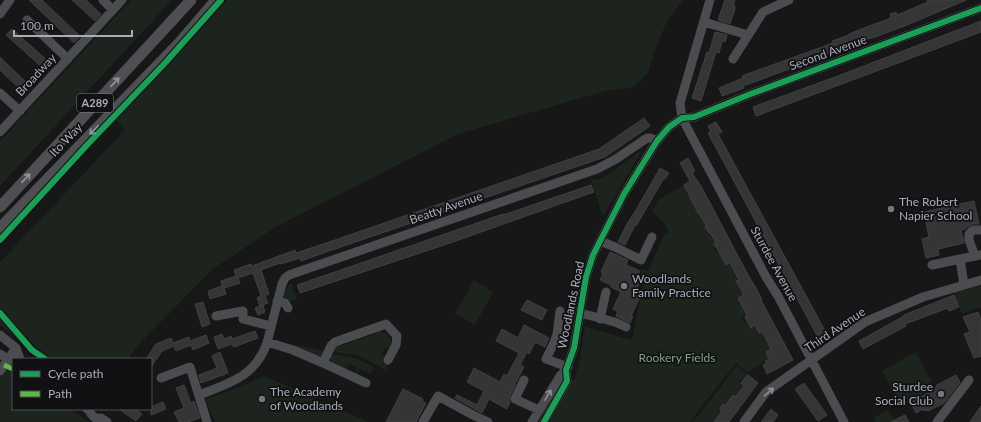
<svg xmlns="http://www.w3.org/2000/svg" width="981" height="422" viewBox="0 0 981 422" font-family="Lato,sans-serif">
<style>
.green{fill:#1d241e}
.building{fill:#353536;stroke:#3f4043}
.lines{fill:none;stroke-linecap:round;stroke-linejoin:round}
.minor{stroke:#4b4c50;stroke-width:9}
.major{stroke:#4d4f52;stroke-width:11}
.quiet{stroke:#58b947;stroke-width:5;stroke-dasharray:10 5;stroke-linecap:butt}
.cycleway-casing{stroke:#111113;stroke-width:8}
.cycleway{stroke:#1a9f57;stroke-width:6}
.oneway{stroke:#91969e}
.oneway2{stroke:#8c9099}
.poi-dot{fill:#757880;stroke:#111113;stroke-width:1.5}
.labels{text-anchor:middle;stroke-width:3.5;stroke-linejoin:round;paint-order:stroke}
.shield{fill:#111113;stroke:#7b7e86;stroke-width:1}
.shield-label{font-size:11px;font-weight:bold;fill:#a8adb8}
.street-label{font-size:12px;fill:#a8adb8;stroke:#111113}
.poi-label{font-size:12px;fill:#a8adb8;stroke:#111113;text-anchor:start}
.park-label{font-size:12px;fill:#7fa381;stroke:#111113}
</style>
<rect width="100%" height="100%" fill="#171717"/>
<path class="green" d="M131 0H172L0 186V141Z
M227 0H683L667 21 655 50 648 73 634 87 605 91 458 134 274 228 213 269 139 344 128 359H48L0 309V262L125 130 114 116Z
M640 151 641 153 604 214 602 215 591 178 598 180 603 178Z
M684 185 687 190 685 194H688L692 201 698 206 695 208 699 214 702 213 706 226 705 227 709 233 712 231 713 238 715 241 717 240 716 247 714 248 716 251 722 248 723 259 726 265H731L738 278 736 282 743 294 746 293 752 312 742 318 744 322 747 321 749 324 761 318 759 333 763 331 766 334 764 336 766 340 770 338 769 346 771 349 766 352 768 356V358L748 373 736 363 690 422H550L573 379 574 380 575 378 579 363 585 327 632 340 645 277 640 275 643 269 648 271 663 237 669 232C665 224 660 218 653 212L657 201Z
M474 280 493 292 475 325 455 314Z
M291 282 297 300 289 301 284 298 286 289Z
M981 286V308H977L962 314 954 292Z
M0 315 31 350 0 325Z
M379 330C385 332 391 337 392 343L390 349 385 347 381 355 386 357 390 361 386 370 357 355 332 352 340 343 342 346 354 341V338H355L356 340 376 334 375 331Z
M296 345 325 351 321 356 317 357 295 347Z
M916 352 934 387V388L901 406 882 371Z
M331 354 355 358 374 367 371 374 360 369 357 375 355 374 357 368 349 364 346 369 331 362 330 357Z
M737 366 748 375 743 382 741 380 739 382 744 386 735 397 732 396 729 400 730 401 726 406 723 405 720 409 724 412 714 422H693Z
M8 367 13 370V409H70L90 422H0V374L2 375Z
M265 376 267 377 368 422H215L206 401 207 399 245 385 262 377Z
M888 410 891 416H893L896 421 898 422H875L873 418Z"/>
<path class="building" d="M29 0H42L80 36 74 43Z
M72 0H86L101 14 95 21Z
M725 0H735L733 6H735V9L730 24 718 20Z
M927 0H966L907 25 875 37 868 39V38L849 46V47L743 86 744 88 722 96 719 88 743 78 742 76 833 43 832 41 849 35V34L864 28 891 18 890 14 896 12 897 15 928 2Z
M981 21V32L756 116 753 107 843 74Z
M12 29 51 64 45 70 6 35Z
M715 32 727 35 725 42 722 41 719 53 716 52 701 101 692 98 707 52 709 53Z
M0 57 30 86 24 93 0 70Z
M644 118 650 126 605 157 332 250 301 261 300 258 281 264 280 263 261 270 269 294 265 296 268 303 260 306 257 298 261 296 253 273 238 278 240 283 224 288 226 294 210 299 208 291 222 286 221 281 236 276 234 270 251 264 252 266 295 250 296 253 329 242 599 149Z
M716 122 722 132 718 134 829 338 821 343 708 133 711 132 708 126Z
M688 158 695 171 692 173 701 186 747 273 756 288 762 300H761L793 360 767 374 763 365 766 363 765 361 769 359 766 352 771 349 762 331 759 333 755 325 751 328 745 317 747 315 738 298 744 295 736 281 739 280 730 263 726 265 718 250 714 244 716 243 710 232 709 233 705 227 706 226 700 214 699 215 684 185 690 181 680 163Z
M660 168 669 173 665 179 664 178 636 226 635 225 625 245 618 242 627 224 636 210Z
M591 185 594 192 453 242 300 293 297 285 448 233 503 214V215Z
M974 201 979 224H972L969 226 965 229 961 230 964 243 938 249 939 255 926 258 922 239 929 237 924 212Z
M610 252 628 260 626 265 640 271 636 280 640 282 634 294 640 297 631 316H633L630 323 616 316 618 311 613 309 621 292 611 287V285L600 280 603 273 601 272Z
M954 295 959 307 949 311 948 308 905 324 906 326 863 349 859 341 904 316V315Z
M527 300 547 310 542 320 521 310Z
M203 302 210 324 202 327 195 304Z
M263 305 265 312 258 315 255 308Z
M978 312 981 320V356L974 358 964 334 970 332 963 317Z
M524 325 549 338 545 347 535 342 529 354 527 352 520 365 524 367 515 384V385L510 396 509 400 510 402 507 409 489 399 482 413 455 398 457 395 477 405 484 391 467 382 474 368 500 382 504 374 507 376 519 353 496 341 502 329 518 338Z
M255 331 258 338 234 347 232 344 218 349 214 337 222 334 224 339 231 336 232 339Z
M206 335 209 343 193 350 191 345 176 351 174 346 162 351 151 367V359H146L156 344 171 338 173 343 189 337 190 341Z
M220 352 228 373 201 383 199 375 217 368 212 356Z
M748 375 758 383 729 422H714L722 411 720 409 723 404 725 406 733 395 735 397 744 386 741 383Z
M956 375 960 382 944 403 928 411 927 410 924 411 923 409 916 413 911 403 912 402 935 389 937 385Z
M804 383 827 415 818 421 795 389Z
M184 385 191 403 194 401 200 418 188 422H179L174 412 184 408 176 388Z
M403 389 423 399 422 401 426 403 416 422H386Z
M163 402 166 409 151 415V407Z
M981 406V422H970Z
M119 409H135L142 414 136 421Z
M771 409 778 415 773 422H761Z
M905 415 909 422H891Z"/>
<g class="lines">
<path class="minor" d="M103 0 113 10
M710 0 680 103 682 118 766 277 778 296 844 422
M0 14 10 0
M27 20 68 59
M704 22 748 35
M733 59 763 12 789 0
M0 93 20 111
M0 132 122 0
M600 241 615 247 641 260 652 237
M975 256 969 240V234L973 230H981
M932 265 960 259
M964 285 960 259 981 255
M277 301 285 303 288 308
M560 311 557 334 554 343 546 359 568 367
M580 313 615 322 626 327
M216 316 243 311V319L271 326
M600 319 606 292
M0 335 16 348 20 359
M267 342 293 350 323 363 331 346 335 342 386 324 397 336 396 345 388 360
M0 354 8 359 13 360
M323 363 366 383
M0 371 16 348
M161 378 190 367 207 422
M524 380 515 399 539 410
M199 395C229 383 255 377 267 343L282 284 285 278 289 275 597 169 616 159 647 138H650L657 141
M87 409 89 410 91 414 96 419 101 418 107 422
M423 422 438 396 473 415 488 422
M532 422 560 376 566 370
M544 422 567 381 566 370 574 348 586 277 593 255 624 194 657 141 669 127 682 118 694 117 748 95 981 8
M744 422 766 392 865 322 923 297 981 280
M937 422 969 380"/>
<path class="major" d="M0 207 191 0
M0 228 179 43 216 0"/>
<path class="quiet" d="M4 365 13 369"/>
<defs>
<path id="cycleway" d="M0 240 87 145 165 63 221 0
M0 313 32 350 45 359
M544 422 567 381 566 370 574 348 586 277 593 255 624 194 657 141 669 127 682 118 694 117 748 95 981 8"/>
</defs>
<use href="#cycleway" class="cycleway-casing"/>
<use href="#cycleway" class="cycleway"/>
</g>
<defs><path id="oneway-shaft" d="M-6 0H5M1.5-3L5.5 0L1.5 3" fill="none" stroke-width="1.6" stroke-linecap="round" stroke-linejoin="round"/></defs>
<g class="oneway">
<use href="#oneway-shaft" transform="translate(115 82) rotate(-47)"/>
<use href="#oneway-shaft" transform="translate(94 130) rotate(134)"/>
<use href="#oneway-shaft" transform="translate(26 178) rotate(-47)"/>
</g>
<g class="oneway2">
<use href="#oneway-shaft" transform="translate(769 392) rotate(-41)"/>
<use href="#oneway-shaft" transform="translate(548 395) rotate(-59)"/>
</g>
<g class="poi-dot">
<circle cx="891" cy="209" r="4"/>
<circle cx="624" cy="286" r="4"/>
<circle cx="941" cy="394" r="4"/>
<circle cx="262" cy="399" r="4"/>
</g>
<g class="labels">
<rect class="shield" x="77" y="94" width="36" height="18" rx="3"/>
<g class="shield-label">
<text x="95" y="107">A289</text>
</g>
<g class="street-label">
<text transform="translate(828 53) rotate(-20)" y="4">Second Avenue</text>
<text transform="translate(36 75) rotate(-47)" y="4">Broadway</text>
<text transform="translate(66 140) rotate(-46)" y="4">Ito Way</text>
<text transform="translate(446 208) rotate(-19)" y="4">Beatty Avenue</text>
<text transform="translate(774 264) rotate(61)" y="4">Sturdee Avenue</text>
<text transform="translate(571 305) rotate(-78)" y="4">Woodlands Road</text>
<text transform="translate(835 330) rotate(-34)" y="4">Third Avenue</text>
</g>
<g class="poi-label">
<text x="899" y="206">The Robert<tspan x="899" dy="14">Napier School</tspan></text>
<text x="632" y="283">Woodlands<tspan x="632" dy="14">Family Practice</tspan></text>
<text x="933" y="391" text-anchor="end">Sturdee<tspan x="933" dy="14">Social Club</tspan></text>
<text x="270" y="396">The Academy<tspan x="270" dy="14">of Woodlands</tspan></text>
</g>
<g class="park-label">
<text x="677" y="362">Rookery Fields</text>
</g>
</g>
<rect x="12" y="358" width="140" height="52" fill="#111113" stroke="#4d4f55"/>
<rect x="20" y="371" width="20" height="6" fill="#1a9f57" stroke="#4d4f55"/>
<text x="48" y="378" font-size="12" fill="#a8adb8">Cycle path</text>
<rect x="20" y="391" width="20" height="6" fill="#58b947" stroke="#4d4f55"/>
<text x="48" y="398" font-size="12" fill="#a8adb8">Path</text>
<path d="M14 30v6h118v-6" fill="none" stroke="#a8adb8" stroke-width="2"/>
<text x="20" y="30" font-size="12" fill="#a8adb8" stroke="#111113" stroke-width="3" paint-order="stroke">100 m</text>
</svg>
